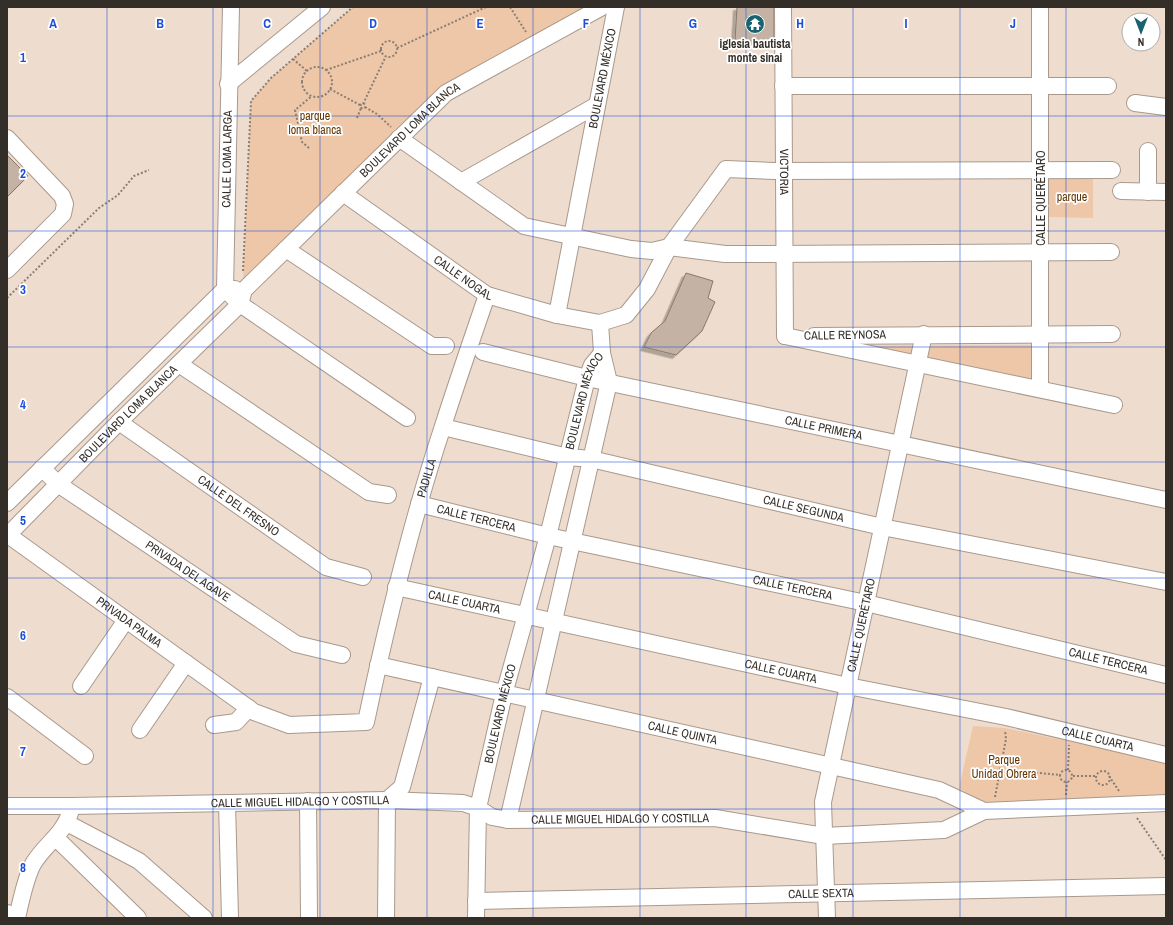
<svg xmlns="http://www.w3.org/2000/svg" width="1173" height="925" viewBox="0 0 1173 925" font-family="'Archivo Narrow',sans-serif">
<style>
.green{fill:#eec7a8}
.building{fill:#c4b3a5;stroke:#88786b;filter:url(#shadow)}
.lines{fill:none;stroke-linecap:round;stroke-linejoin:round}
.minor-casing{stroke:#a9998c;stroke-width:18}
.major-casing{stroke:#a9998c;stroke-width:22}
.path{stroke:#897e74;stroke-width:2;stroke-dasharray:2 2;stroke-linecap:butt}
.minor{stroke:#fff;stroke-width:16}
.major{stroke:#fff;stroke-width:20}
.grid{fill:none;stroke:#1d4ed8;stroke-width:1;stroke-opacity:0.55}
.labels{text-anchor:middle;stroke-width:3.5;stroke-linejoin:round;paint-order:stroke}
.poi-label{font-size:12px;font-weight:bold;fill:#342e28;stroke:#fff}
.street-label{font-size:12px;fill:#342e28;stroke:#fff}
.park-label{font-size:12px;fill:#623400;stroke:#fff}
.grid-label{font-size:13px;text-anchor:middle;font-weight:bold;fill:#1d4ed8;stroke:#fff;stroke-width:3.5;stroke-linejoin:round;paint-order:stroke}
</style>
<defs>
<filter id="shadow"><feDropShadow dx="-3.5" dy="3.5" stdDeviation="0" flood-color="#0004"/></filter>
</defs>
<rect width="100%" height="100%" fill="#eeddcf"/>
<path class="green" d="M353 7H588L439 88 393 132 250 280 243 281 251 101 271 78Z
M1047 177H1093V218L1048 217Z
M1034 345 1033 383 843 346Z
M973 726 1005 728 1166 762V799L984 805 959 788Z"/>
<path class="building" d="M737 7H774V41H735Z
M7 155 28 176 7 197Z
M686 273 713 281 708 298 715 302 702 331 676 355 644 347 651 333 665 321Z"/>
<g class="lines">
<defs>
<g id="minor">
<path d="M231 7 225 289 240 304 407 418"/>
<path id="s1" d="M783 7 785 336"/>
<path d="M228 84 322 7"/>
<path d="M783 86H1108"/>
<path d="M1135 103 1166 107"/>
<path d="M7 138 62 196 65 204 63 214 7 270"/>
<path d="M399 138 524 226 631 249 652 251 669 247 725 254H771L1111 252"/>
<path d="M461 182 597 105"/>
<path d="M1121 191 1166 192"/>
<path d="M1148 192V151"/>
<path id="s2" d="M343 193 487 295 557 315 600 323"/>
<path d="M286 249 432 346H446"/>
<path id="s3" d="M557 315 616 7"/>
<path d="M785 336 1114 405"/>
<path d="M814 336 1112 334"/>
<path id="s4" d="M483 352 587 378 1166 500"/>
<path d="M179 364 369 492 388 495"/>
<path d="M1040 389V7"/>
<path id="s5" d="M119 422 326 567 363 577"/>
<path id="s6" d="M443 427 568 457 591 459 882 527 1166 582"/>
<path id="s7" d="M42 468 58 484 296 644 342 655"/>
<path d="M7 503 225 289H235"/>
<path id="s8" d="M419 504 548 536 866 603 1166 675"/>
<path id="s9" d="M8 535 254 712 289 725 366 722C387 622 411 523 443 426 457 382 472 339 487 295"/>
<path id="s10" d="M7 536 119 422 240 304 244 290 446 93 602 7"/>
<path id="s11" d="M396 587 848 686 1006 717 1166 755"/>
<path id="s12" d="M378 665 939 790 984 811"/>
<path d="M81 686 126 620"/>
<path d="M7 697 85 756"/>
<path d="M214 725 236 722 249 708"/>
<path d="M140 730 186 663"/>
<path d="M308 801 309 918"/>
<path d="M227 803 230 918"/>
<path id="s13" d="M7 806H72L387 800 463 803 478 808 492 817 508 820 715 818 824 836 944 830 984 811 1166 803"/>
<path d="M508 820 609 382 602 353 600 323 626 315 647 289 669 247 726 169 774 171 1112 170"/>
<path d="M67 823 139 861 204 918"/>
<path d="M56 838 138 918"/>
<path id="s14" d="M476 901 1166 886"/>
<path d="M17 918C21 901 25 879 33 864 44 845 63 835 70 813"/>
<path d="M386 918 387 800 402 787 432 677"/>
<path id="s15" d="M476 918 478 808 504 694 548 536 587 378 592 365 602 353"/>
<path id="s16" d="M827 918 823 802 924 334"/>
</g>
<path id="major" d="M7 915 10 918"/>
</defs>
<use href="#minor" class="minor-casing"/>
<use href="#major" class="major-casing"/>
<path class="path" d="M498 7H505
M510 7 526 32
M381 49a8 8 0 1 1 16 0a8 8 0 1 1-16 0Z
M397 48 486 7
M293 59 307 71
M302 82a15 15 0 1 1 30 0a15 15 0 1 1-30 0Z
M326 70 381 51
M330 89 360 105
M360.5 106a2.5 2.5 0 1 1 5 0a2.5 2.5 0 1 1-5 0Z
M363 104 386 56
M365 107 377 114 391 127
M357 118 361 108
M309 148 302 142 295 110 312 96
M243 271 251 101 271 78 353 7
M7 298 99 208 118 195 134 176 149 170
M1060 776a6 6 0 1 1 12 0a6 6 0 1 1-12 0Z
M1068 770 1069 745
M1096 778a7 7 0 1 1 14 0a7 7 0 1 1-14 0Z
M1028 772 1060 775
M1073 776H1096
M1109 776 1119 791
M1066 795 1067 782
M995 797 1006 739 1005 730
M1137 818 1166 860"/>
<use href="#minor" class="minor"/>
<use href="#major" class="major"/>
</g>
<path class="grid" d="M107 7V918M213 7V918M320 7V918M427 7V918M533 7V918M640 7V918M746 7V918M853 7V918M960 7V918M1066 7V918M7 116H1166M7 231H1166M7 347H1166M7 462H1166M7 578H1166M7 694H1166M7 809H1166"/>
<defs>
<symbol id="temple-disc" viewBox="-11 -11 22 22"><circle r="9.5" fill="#18636f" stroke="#fff"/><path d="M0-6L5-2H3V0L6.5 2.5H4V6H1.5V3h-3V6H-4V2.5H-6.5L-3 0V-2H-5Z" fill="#fff"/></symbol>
</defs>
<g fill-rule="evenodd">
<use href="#temple-disc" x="744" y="13" width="22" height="22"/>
</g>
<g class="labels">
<g class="poi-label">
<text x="755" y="48">iglesia bautista<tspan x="755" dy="14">monte sinai</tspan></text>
</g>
<g class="street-label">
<text dy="4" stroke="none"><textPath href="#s3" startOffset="241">BOULEVARD MÉXICO</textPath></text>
<text dy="4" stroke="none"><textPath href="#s10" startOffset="574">BOULEVARD LOMA BLANCA</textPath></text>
<text transform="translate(227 159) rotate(-89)" y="4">CALLE LOMA LARGA</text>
<text dy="4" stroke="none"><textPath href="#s1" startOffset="165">VICTORIA</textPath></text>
<text transform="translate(1041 198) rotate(-90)" y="4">CALLE QUERÉTARO</text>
<text dy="4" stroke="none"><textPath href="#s2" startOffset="147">CALLE NOGAL</textPath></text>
<text transform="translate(845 335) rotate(-1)" y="4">CALLE REYNOSA</text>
<text dy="4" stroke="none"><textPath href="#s15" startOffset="531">BOULEVARD MÉXICO</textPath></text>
<text dy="4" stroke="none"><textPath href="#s10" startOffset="172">BOULEVARD LOMA BLANCA</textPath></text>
<text dy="4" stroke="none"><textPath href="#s4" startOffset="349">CALLE PRIMERA</textPath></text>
<text dy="4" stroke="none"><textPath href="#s9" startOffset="669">PADILLA</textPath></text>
<text dy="4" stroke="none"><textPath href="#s5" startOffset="146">CALLE DEL FRESNO</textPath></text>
<text dy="4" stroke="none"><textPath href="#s6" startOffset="370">CALLE SEGUNDA</textPath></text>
<text dy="4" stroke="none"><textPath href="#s8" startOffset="59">CALLE TERCERA</textPath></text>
<text dy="4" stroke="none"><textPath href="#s7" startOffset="179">PRIVADA DEL AGAVE</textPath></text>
<text dy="4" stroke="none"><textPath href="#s8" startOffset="383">CALLE TERCERA</textPath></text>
<text dy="4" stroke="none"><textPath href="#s11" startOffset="70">CALLE CUARTA</textPath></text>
<text dy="4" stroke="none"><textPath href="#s9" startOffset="149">PRIVADA PALMA</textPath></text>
<text dy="4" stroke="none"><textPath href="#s16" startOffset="297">CALLE QUERÉTARO</textPath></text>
<text dy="4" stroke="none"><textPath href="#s8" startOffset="707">CALLE TERCERA</textPath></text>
<text dy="4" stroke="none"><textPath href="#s11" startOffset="394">CALLE CUARTA</textPath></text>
<text dy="4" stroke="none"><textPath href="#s15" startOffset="207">BOULEVARD MÉXICO</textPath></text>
<text dy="4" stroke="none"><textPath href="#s12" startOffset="312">CALLE QUINTA</textPath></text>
<text dy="4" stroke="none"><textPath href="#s11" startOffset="718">CALLE CUARTA</textPath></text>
<text dy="4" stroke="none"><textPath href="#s13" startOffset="293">CALLE MIGUEL HIDALGO Y COSTILLA</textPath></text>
<text dy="4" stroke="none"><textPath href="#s13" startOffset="617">CALLE MIGUEL HIDALGO Y COSTILLA</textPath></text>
<text dy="4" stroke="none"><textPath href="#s14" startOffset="345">CALLE SEXTA</textPath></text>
</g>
<g class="park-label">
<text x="315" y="120">parque<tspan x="315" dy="14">loma blanca</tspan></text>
<text x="1072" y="201">parque</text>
<text x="1004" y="764">Parque<tspan x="1004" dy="14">Unidad Obrera</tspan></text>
</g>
</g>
<g class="grid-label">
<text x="53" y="28">A</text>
<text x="160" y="28">B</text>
<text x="267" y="28">C</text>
<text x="373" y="28">D</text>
<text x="480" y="28">E</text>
<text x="586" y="28">F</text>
<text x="693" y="28">G</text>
<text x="800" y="28">H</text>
<text x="906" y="28">I</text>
<text x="1013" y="28">J</text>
<text x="23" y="62">1</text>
<text x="23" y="178">2</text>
<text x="23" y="294">3</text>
<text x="23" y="409">4</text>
<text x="23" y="525">5</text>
<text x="23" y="640">6</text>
<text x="23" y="756">7</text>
<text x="23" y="872">8</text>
</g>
<rect width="1173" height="925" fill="none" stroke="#342e28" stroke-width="16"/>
<g transform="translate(1141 32) rotate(180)"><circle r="19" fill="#ffffff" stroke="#aeaba9"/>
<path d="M0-3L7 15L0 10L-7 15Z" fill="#18636f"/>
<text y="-6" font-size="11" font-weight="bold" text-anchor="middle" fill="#342e28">N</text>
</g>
</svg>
